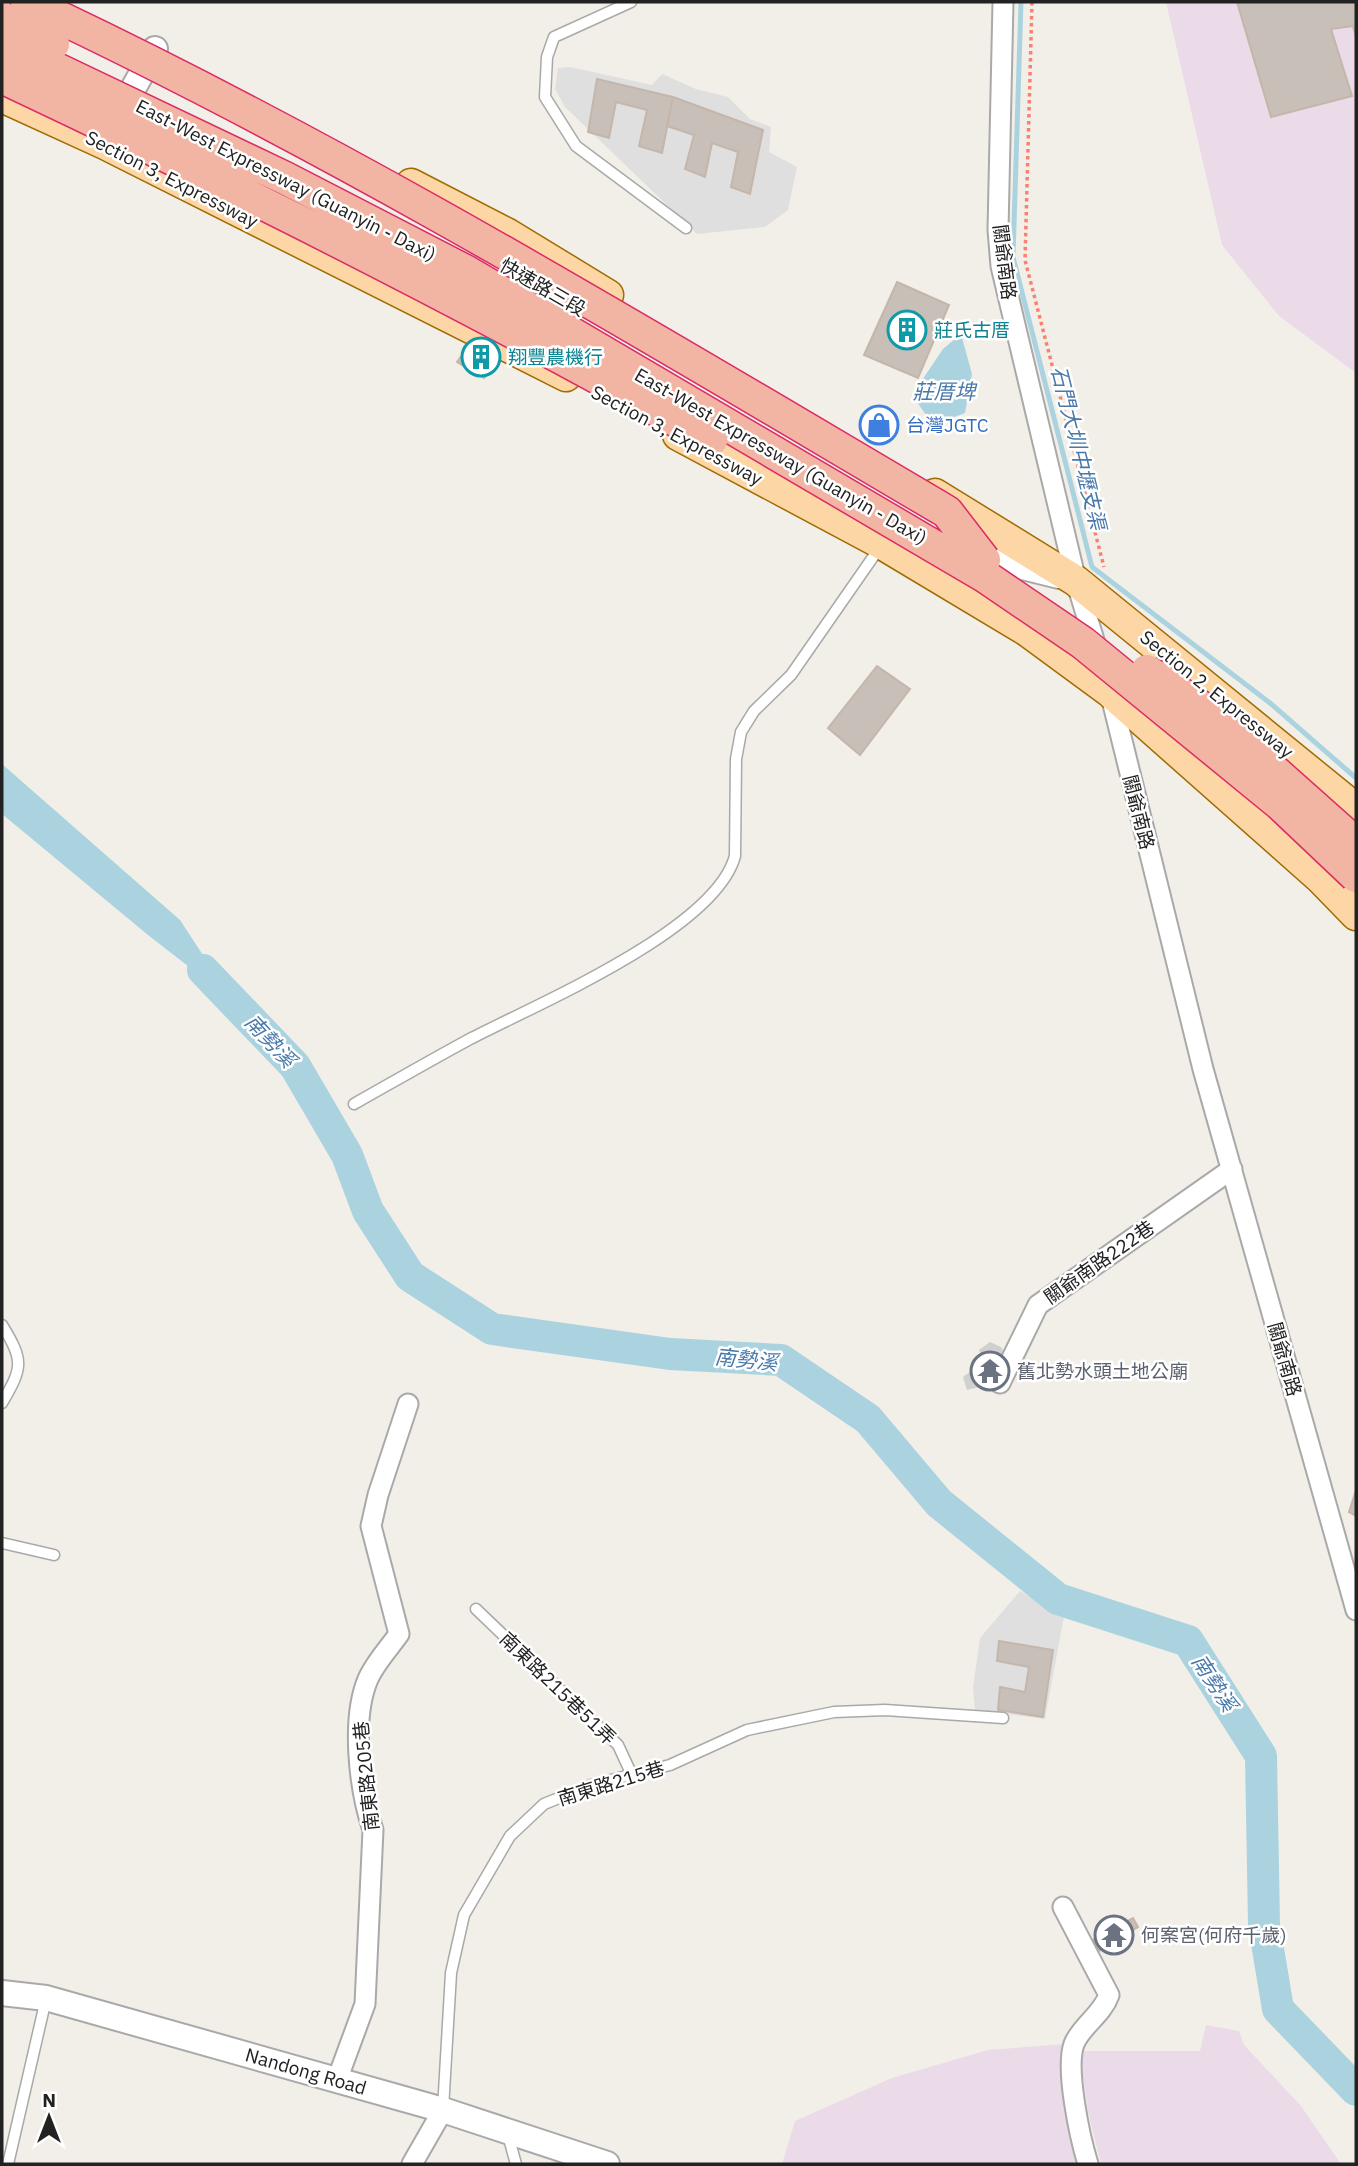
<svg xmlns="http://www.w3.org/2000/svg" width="1358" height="2166" viewBox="0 0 1358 2166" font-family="'IBM Plex Sans','Noto Sans TC',sans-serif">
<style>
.residential{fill:#e0dfdf}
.industrial{fill:#ebdbe8}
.religious{fill:#d0d0d0}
.water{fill:#aad3df}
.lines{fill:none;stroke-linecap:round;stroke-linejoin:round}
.stream{stroke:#aad3df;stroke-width:5}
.river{stroke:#aad3df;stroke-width:32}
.building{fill:#c7bfb8;stroke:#c4b6ab;stroke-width:2}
.service-casing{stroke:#a9a9a9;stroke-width:13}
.minor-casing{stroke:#a9a9a9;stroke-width:23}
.tertiary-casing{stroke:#a9a9a9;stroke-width:28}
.primary-casing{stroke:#a06b00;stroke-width:33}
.path{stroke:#fa8072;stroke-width:3.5;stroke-dasharray:3.5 3.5;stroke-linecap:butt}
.service{stroke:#fff;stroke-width:10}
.minor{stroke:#fff;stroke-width:19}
.tertiary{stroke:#fff;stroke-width:24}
.primary{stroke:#fcd6a4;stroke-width:30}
.trunk-bridge-casing{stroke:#dc2a67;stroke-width:35;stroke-linecap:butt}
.trunk-bridge{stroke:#f2b4a3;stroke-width:32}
.labels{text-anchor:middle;stroke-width:5;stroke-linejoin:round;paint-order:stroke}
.street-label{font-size:19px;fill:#222;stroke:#fff}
.culture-label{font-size:19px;fill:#0d838f;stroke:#fff;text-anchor:start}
.shop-label{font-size:19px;fill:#366cbe;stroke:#fff;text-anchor:start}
.worship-label{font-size:19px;fill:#5b616d;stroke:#fff;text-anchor:start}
.water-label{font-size:21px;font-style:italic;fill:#4a7aab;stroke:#fff}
</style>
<rect width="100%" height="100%" fill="#f2efe9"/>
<path class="residential" d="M570 67 652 85 662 74 696 89 728 97 750 119 771 127 769 152 797 167 788 210 765 227 697 234 565 107 555 89 558 68Z
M1020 1591 1064 1616 1045 1719 975 1710 973 1688 980 1638Z"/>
<path class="industrial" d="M1166 2H1356V373L1279 316 1222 245Z
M1206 2025 1239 2031 1244 2045 1301 2106 1341 2164H1101L1088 2112 1079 2051H1200Z
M1065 2044 1084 2164H782L795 2121 892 2078 988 2050Z"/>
<path class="religious" d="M990 1342 1001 1347 1011 1365 987 1385 967 1390 963 1377 984 1362 979 1350Z"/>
<path class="water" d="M961 334 972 374 965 413 933 425 912 395 943 349Z
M2 764 180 920 233 1001 148 935 2 814Z"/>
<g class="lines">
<path class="stream" d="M1021 2 1013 257 1092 567 1270 703 1356 778"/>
<path class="river" d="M203 970 295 1066 347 1155 368 1211 410 1276 492 1329 670 1354 781 1360 868 1419 939 1503 1058 1599 1188 1641 1261 1756 1264 1925 1278 2009 1356 2090"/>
</g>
<path class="building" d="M1237 2H1356V37L1353 26 1331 29 1352 96 1271 117Z
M597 79 673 97 662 153 639 146 647 110 616 102 609 138 588 132Z
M673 97 763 130 750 194 731 187 738 152 712 143 705 177 685 169 694 135 667 126Z
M897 282 949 305 918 378 864 355Z
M476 336 505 352 484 378 457 362Z
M877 666 910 689 860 755 828 728Z
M1356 1490V1516L1349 1512Z
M999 1641 1053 1650 1043 1717 998 1710 1000 1687 1025 1692 1029 1667 997 1661Z
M1133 1918 1138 1927 1099 1951 1093 1940Z"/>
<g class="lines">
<defs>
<path id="service" d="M631 2 554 37 547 57 545 97 576 146 686 228
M354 1104C393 1082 431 1060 470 1039 537 1004 715 930 735 856L736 759 741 732 754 711 791 675 880 547
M2 1325C24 1361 23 1367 2 1403
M2 1543 54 1555
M476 1609 618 1745 631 1773
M443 2109 451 1973 464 1915 510 1836 544 1804 591 1785 670 1765 747 1730 834 1712 885 1710 1003 1718
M508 2135 516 2164
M8 2164 46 1999"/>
<path id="minor" d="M1003 2 998 230 1001 266 1076 581 1098 653
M1110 692 1203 1069 1356 1610
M1000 1383 1038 1305 1232 1169
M1063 1907 1109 1995C1102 2015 1081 2026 1074 2044 1065 2069 1080 2138 1088 2164
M337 2080 365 2004 373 1830C359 1789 351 1719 368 1679 375 1663 389 1648 399 1634L371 1526 378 1495 408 1404
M412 2164 443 2110"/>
<path id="tertiary" d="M117 118 155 49
M236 171 332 219
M971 538 1019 566 1059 576
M2 1993 46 1998 443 2110 607 2164"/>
<path id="primary" d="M2 97 105 144 566 376
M411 184 508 234 608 295
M678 435 882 544 1027 631 1110 692 1321 879 1356 915
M935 494 1076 581 1356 809"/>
</defs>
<use href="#service" class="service-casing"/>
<use href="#minor" class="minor-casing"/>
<use href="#tertiary" class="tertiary-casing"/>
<use href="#primary" class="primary-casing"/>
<path class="path" d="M1032 2 1025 260 1104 567"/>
<use href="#service" class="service"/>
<use href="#minor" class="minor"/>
<use href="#tertiary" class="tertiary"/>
<use href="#primary" class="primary"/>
<defs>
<path id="trunk-bridge" d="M27 2C345 151 645 334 947 512L984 560
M2 18 53 44
M2 43 285 178 467 272 986 577 1083 643 1280 804 1356 876
M2 77C242 190 479 310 711 440
M1147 671 1208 712 1356 844"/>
</defs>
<use href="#trunk-bridge" class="trunk-bridge-casing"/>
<use href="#trunk-bridge" class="trunk-bridge"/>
</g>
<defs>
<symbol id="building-ring" viewBox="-11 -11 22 22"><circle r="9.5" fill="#fff" stroke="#0f9aa8" stroke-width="1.5"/><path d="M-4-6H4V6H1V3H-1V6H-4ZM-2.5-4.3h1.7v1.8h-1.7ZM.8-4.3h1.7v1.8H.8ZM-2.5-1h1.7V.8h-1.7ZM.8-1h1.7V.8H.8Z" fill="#0f9aa8"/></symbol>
<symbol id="shop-ring" viewBox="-11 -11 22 22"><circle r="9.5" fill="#fff" stroke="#3f7fe0" stroke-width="1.5"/><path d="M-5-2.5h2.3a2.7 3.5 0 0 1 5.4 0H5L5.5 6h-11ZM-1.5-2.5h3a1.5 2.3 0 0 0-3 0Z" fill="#3f7fe0"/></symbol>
<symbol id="temple-ring" viewBox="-11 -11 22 22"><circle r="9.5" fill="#fff" stroke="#6b7280" stroke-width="1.5"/><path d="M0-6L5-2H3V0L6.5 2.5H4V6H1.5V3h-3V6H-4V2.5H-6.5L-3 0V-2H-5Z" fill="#6b7280"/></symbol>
</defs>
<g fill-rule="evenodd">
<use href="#building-ring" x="885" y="308" width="44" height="44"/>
<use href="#building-ring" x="459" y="335" width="44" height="44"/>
<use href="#shop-ring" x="857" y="403" width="44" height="44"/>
<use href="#temple-ring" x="968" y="1349" width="44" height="44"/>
<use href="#temple-ring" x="1092" y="1913" width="44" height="44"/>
</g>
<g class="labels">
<g class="street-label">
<text transform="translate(172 179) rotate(27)" y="7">Section 3, Expressway</text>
<text transform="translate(286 180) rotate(27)" y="7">East-West Expressway (Guanyin - Daxi)</text>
<text transform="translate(1005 262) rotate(83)" y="7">關爺南路</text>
<text transform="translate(543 287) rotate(30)" y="7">快速路三段</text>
<text transform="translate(677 435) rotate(28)" y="7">Section 3, Expressway</text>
<text transform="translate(781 456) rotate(30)" y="7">East-West Expressway (Guanyin - Daxi)</text>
<text transform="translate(1217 694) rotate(39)" y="7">Section 2, Expressway</text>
<text transform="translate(1139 812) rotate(76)" y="7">關爺南路</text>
<text transform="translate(1099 1262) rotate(-35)" y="7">關爺南路222巷</text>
<text transform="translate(1285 1359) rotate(74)" y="7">關爺南路</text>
<text transform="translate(558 1688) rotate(44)" y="7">南東路215巷51弄</text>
<text transform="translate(366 1776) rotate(-96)" y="7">南東路205巷</text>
<text transform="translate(611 1783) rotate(-17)" y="7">南東路215巷</text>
<text transform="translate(306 2071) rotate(16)" y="7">Nandong Road</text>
</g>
<g class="culture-label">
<text x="934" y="337">莊氏古厝</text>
<text x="508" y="364">翔豐農機行</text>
</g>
<g class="shop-label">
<text x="906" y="432">台灣JGTC</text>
</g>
<g class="worship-label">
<text x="1017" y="1378">舊北勢水頭土地公廟</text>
<text x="1141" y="1942">何案宮(何府千歲)</text>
</g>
<g class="water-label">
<text x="944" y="399">莊厝埤</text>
<text transform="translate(1078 448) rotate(76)" y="7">石門大圳中壢支渠</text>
<text transform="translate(270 1041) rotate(47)" y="7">南勢溪</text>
<text transform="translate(746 1360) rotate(6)" y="7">南勢溪</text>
<text transform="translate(1214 1683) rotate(57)" y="7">南勢溪</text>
</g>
</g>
<rect width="1358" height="2166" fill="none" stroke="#222222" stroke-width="7"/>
<g transform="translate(49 2117)" stroke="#ffffff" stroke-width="5" paint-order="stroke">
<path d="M0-5L12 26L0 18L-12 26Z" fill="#222222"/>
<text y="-10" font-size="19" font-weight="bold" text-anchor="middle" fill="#222222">N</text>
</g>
</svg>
